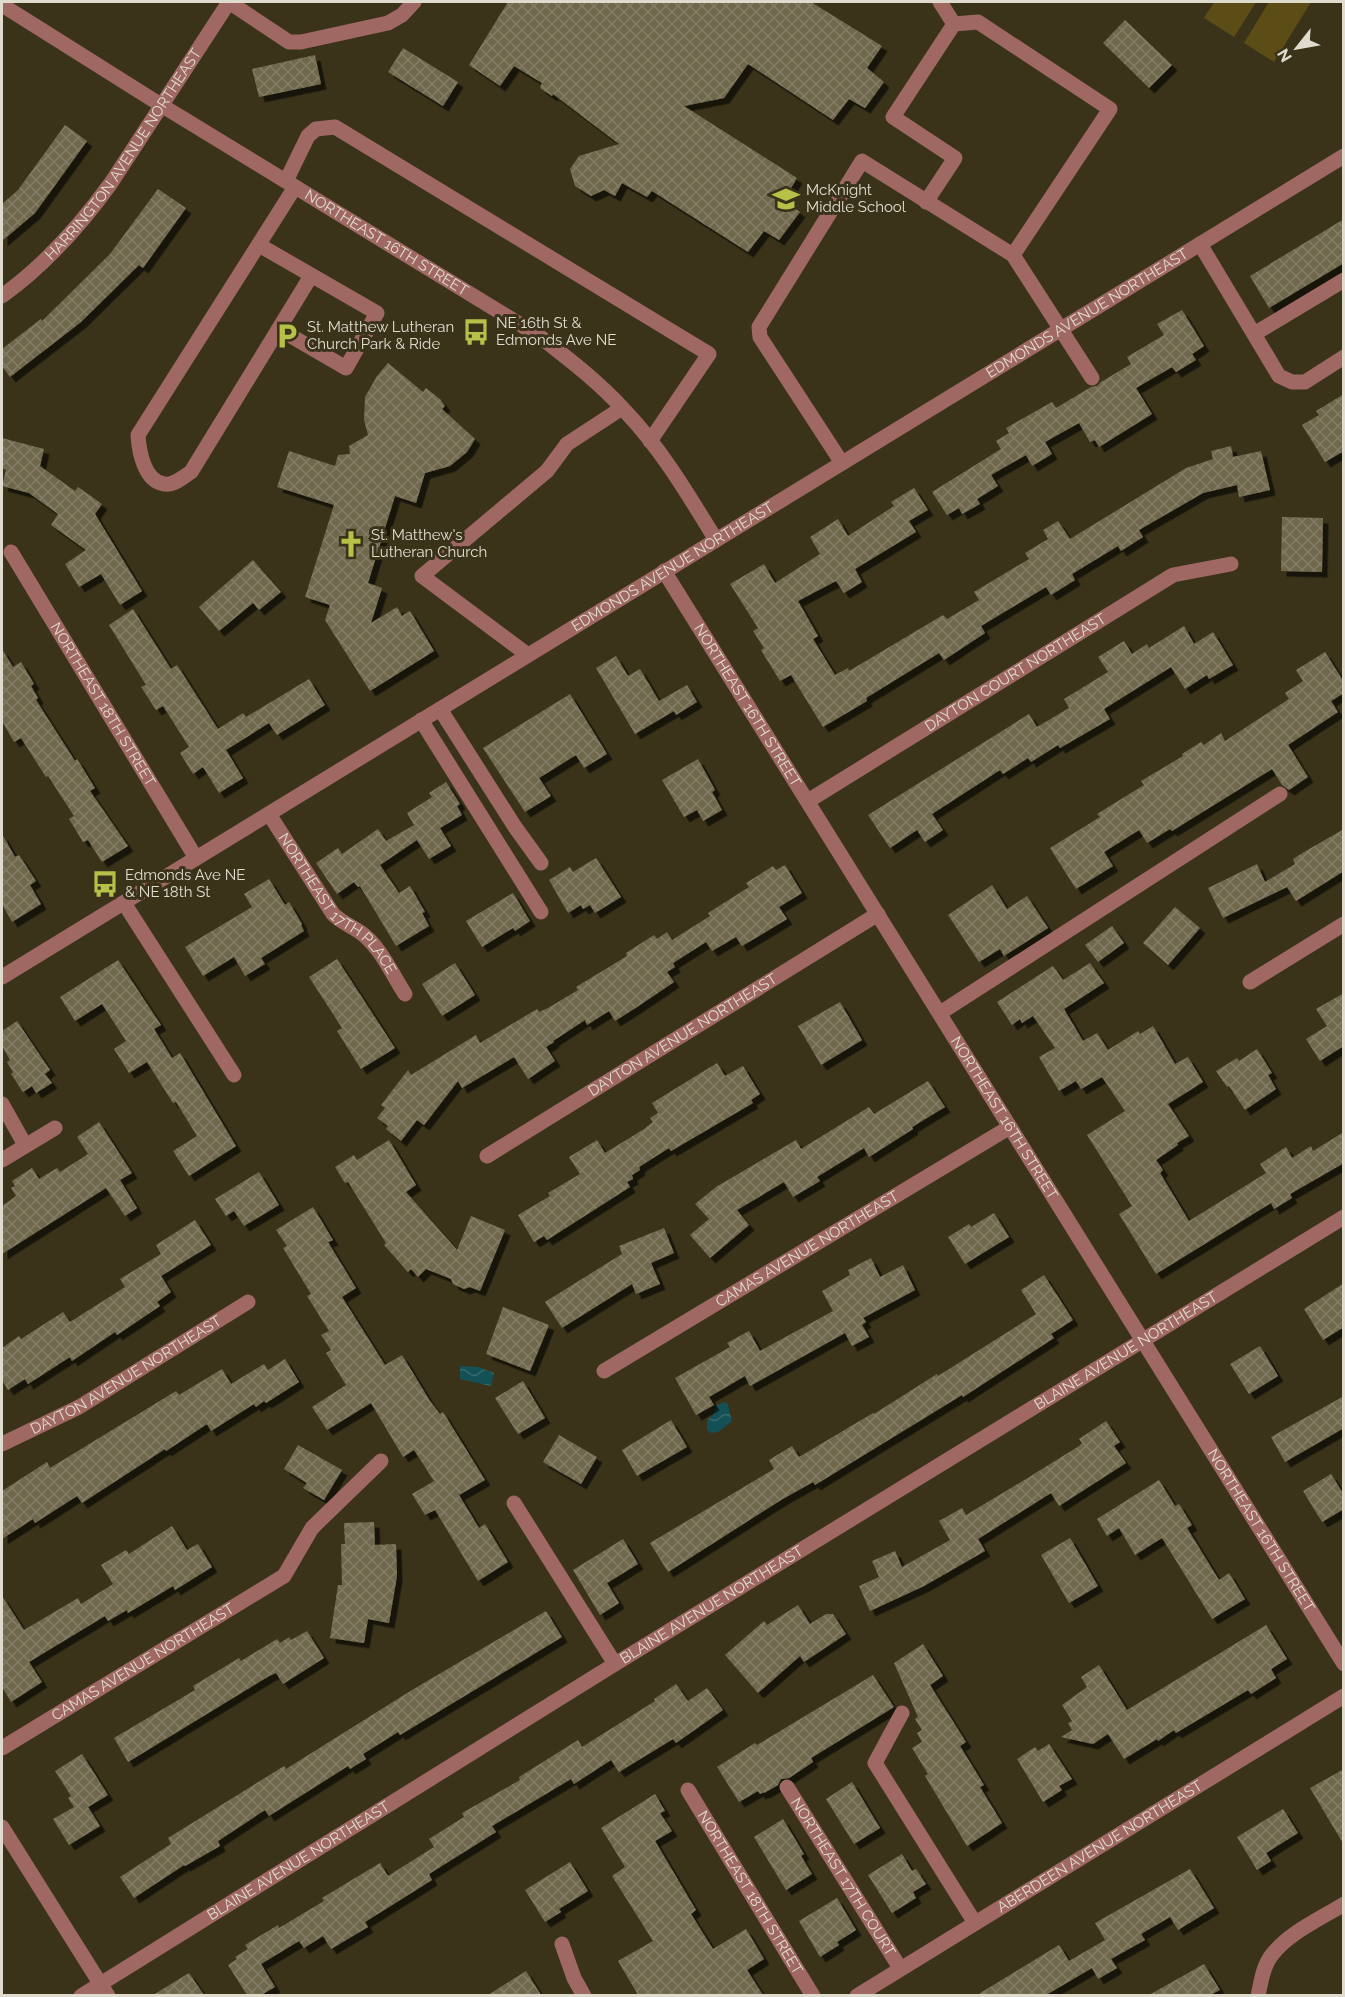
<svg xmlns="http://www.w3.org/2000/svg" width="1345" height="1997" viewBox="0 0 1345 1997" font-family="Raleway,sans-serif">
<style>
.pitch{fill:#5c4d16}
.water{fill:url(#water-waves)}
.building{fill:url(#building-cross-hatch);filter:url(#shadow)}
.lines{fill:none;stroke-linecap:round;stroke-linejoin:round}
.minor{stroke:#9f6863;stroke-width:15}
.labels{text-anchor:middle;stroke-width:6;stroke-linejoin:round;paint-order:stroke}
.street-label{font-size:15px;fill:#e0dccd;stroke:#3a331a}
.poi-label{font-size:15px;fill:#e0dccd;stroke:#3a331a;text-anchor:start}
</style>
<defs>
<pattern id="water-waves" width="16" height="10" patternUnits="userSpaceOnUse" patternTransform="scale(1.5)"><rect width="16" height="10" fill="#145156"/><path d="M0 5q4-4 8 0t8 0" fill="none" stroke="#36696d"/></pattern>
<pattern id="building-cross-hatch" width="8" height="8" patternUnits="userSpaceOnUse" patternTransform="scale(1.5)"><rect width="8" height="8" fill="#70684e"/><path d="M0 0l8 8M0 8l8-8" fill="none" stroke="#847d66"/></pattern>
<filter id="shadow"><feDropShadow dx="5.5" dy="5.5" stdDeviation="0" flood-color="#0009"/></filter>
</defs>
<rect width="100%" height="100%" fill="#3a331a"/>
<path class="pitch" d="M1214 2H1256L1234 37 1204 18Z
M1269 2H1311L1274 62 1244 43Z"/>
<path class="water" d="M460 1366 478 1367 494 1373 491 1386 460 1379Z
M725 1402 728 1405 732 1421 718 1432 711 1433 707 1430V1420L714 1414 717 1405Z"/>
<path class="building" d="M508 2H811L882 46 867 68 884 82 865 108 849 99 833 120 748 64 724 98 684 106 797 178 784 200 800 212 779 240 764 231 748 252 652 191 647 197 622 183 615 196 604 190 591 196 575 186 570 169 579 156 619 144 553 94 552 96 540 88 542 83 514 66 500 86 469 65Z
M1125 20 1172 65 1149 88 1103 43Z
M403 48 458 82 443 106 388 72Z
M315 55 321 84 259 97 252 69Z
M65 125 87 141 35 213 2 241V204L18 190Z
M158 189 186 208 143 268 139 265 81 322 10 377 2 366V349L41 319 42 321 110 254Z
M1344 219V263L1269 308 1250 276Z
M1182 310 1204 346 1192 354 1196 360 1176 372 1172 367 1136 388 1152 414 1099 447 1095 440 1090 442 1079 423 1045 442 1052 454 1032 466 1026 455 991 475 998 486 977 499 980 504 962 514 959 508 947 515 932 492 1001 449 996 441 1009 433 1006 428 1052 402 1056 408 1091 387 1097 386 1101 382 1131 364 1127 357 1164 335 1157 324Z
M388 363 423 392 426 388 440 399 445 406 442 409 475 439 467 452 450 466 425 473 416 503 395 496 368 583 382 588 371 623 397 607 402 616 410 611 434 651 370 691 325 620 330 605 305 597 334 505 277 487 289 451 335 466 338 455 350 454 349 446 368 435 364 420 365 397 377 376Z
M1344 394V451L1325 462 1302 425 1319 415 1316 411Z
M2 438 44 449 40 466 75 491 78 487 102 504 95 514 142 591 120 605 101 574 79 587 65 564 86 550 51 525 58 514 29 493 2 486 6 470 2 468Z
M1231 446 1233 457 1261 451 1270 490 1239 497 1237 485 1203 493 1139 530 1143 537 1121 551 1118 546 1072 574 1075 580 1051 595 1046 587 981 626 985 633 944 660 939 653 866 698 867 701 823 727 791 675 780 681 761 650 764 648 753 631 758 628 730 584 764 564 775 583 820 554 810 537 838 519 848 536 894 506 891 502 914 488 928 510 909 521 916 532 855 569 862 582 844 593 836 581 798 601 818 636 813 639 835 675 848 668 849 671 943 615 947 619 979 600 974 592 1029 559 1025 553 1048 539 1043 530 1058 521 1070 539 1186 468 1213 459 1211 451Z
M1282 517 1323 518 1322 572 1281 571Z
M253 560 281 592 259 610 253 603 219 631 199 607Z
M133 609 171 669 177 665 218 729 243 713 246 717 309 679 325 705 277 735 269 723 226 750 243 778 219 793 203 767 193 774 180 753 189 747 163 706 156 710 141 687 146 685 109 625Z
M1184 626 1194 644 1213 632 1233 665 1209 679 1207 675 1185 689 1171 667 1104 709 1110 719 1060 748 1058 745 1031 762 1028 758 1003 774 1000 770 932 814 943 830 925 842 917 830 890 848 868 815 1029 714 1037 727 1069 708 1064 699 1108 672 1098 657 1124 641 1132 654 1147 644 1149 648Z
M2 649 13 667 21 662 34 684 31 686 38 698 36 700 75 761 77 759 95 788 90 791 128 846 102 862 88 840 83 842 69 819 74 816 48 776 46 777 21 738 14 742 2 721Z
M1325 652 1344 682V693L1331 701 1338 712 1288 745 1308 777 1289 790 1282 785 1272 769 1172 831 1170 829 1147 843 1139 830 1104 852 1113 866 1076 889 1050 848 1100 817 1097 814 1144 785 1141 781 1183 756 1182 754 1201 742 1204 745 1221 733 1225 741 1289 699 1285 693 1303 681 1296 670Z
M616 656 628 676 640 669 659 701 687 685 697 702 676 715 674 711 635 734 596 668Z
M570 694 607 754 584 768 576 755 539 778 551 796 525 812 483 748Z
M698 759 715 790 712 792 722 810 703 821 697 810 684 817 662 780Z
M446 782 460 804 457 806 462 815 440 828 451 846 429 859 417 840 380 865 399 893 410 886 425 912 422 913 429 926 396 946 360 886 358 887 354 882 337 894 316 863 338 848 342 854 378 829 386 841 414 825 407 813 432 797 429 793Z
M1344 829V871L1296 901 1287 887 1223 918 1208 888 1257 864 1265 882 1295 864 1293 859 1304 852Z
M2 834 15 857 19 855 36 881 30 885 41 904 12 922 2 904Z
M596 858 621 897 595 913 590 905 583 909 581 905 568 913 549 880 570 867 573 872Z
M785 865 802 893 779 907 787 919 764 933 742 946 736 937 712 951 706 942 673 963 675 967 667 972 674 982 637 1007 615 1021 609 1011 587 1025 585 1020 553 1041 554 1042 546 1047 555 1061 528 1079 514 1057 462 1088 458 1081 424 1125 417 1120 401 1141 386 1129 388 1126 377 1118 385 1108 381 1105 408 1070 411 1075 476 1035 480 1043 537 1009 539 1012 548 1008 578 990 576 987 627 956 626 953 654 935 657 939 667 932 672 940 710 916 708 913 749 887 746 883 773 866 776 870Z
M269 879 285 905 289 902 302 924 301 925 304 931 261 958 265 964 245 976 234 957 203 976 185 947 252 907 244 894Z
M992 885 1007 909 1027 896 1048 928 1004 956 1000 949 979 962 948 915Z
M513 893 530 921 515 931 513 928 482 947 466 921Z
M1175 907 1200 928 1168 965 1143 943Z
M1112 926 1124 943 1098 962 1085 945Z
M337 959 395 1048 361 1069 337 1031 342 1028 309 977Z
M118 960 161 1025 154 1029 172 1058 180 1053 236 1146 189 1176 173 1151 197 1136 176 1102 173 1103 147 1062 129 1073 114 1049 126 1041 102 1004 75 1021 60 997Z
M455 963 475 995 442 1016 422 984Z
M1090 963 1104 983 1064 1009 1083 1041 1097 1033 1108 1050 1138 1031 1140 1034 1153 1026 1175 1064 1188 1057 1203 1082 1168 1104 1189 1136 1177 1143 1178 1145 1156 1160 1163 1170 1160 1173 1189 1221 1266 1173 1260 1164 1286 1147 1292 1158 1311 1146 1313 1151 1344 1132V1163L1290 1194 1292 1198 1274 1209 1271 1203 1156 1274 1119 1214 1132 1206 1087 1135 1125 1111 1102 1077 1081 1089 1076 1081 1059 1091 1039 1057 1055 1048 1033 1016 1022 1023 1020 1019 1012 1025 997 1002 1053 966 1063 980Z
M1344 993V1050L1342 1047 1320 1061 1306 1039 1327 1026 1316 1009Z
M840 1002 862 1040 821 1065 798 1026Z
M17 1021 50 1070 45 1074 52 1083 36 1093 32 1086 23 1092 11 1074 13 1072 7 1062 10 1060 2 1046V1031Z
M1257 1049 1272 1073 1268 1075 1276 1089 1245 1110 1229 1086 1227 1087 1216 1071 1237 1058 1239 1061Z
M717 1063 725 1076 743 1066 760 1094 751 1100 753 1103 671 1151 669 1148 639 1167 640 1170 632 1175 633 1179 627 1182 630 1187 547 1240 544 1236 534 1242 518 1215 550 1196 548 1193 580 1174 569 1157 597 1140 605 1153 644 1129 653 1122 650 1118 658 1113 652 1103Z
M928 1081 945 1107 912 1127 913 1129 869 1157 864 1148 817 1177 820 1181 793 1197 784 1182 737 1210 749 1225 710 1258 690 1235 709 1219 695 1204 716 1187 796 1140 801 1149 869 1107 874 1114Z
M99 1122 132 1173 120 1180 137 1208 125 1216 106 1188 2 1254V1206L16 1196 11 1188 15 1186 12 1181 32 1168 39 1179 57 1168 60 1172 88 1154 77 1137Z
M389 1140 416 1185 406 1192 457 1250 471 1216 505 1230 480 1291 470 1287 464 1289 453 1284 451 1279 426 1269 418 1277 411 1269 408 1272 384 1245 386 1243 348 1182 345 1183 335 1167 354 1155 357 1160Z
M259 1172 279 1205 244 1226 234 1211 226 1216 215 1199Z
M313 1207 333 1240 328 1242 356 1288 342 1297 385 1365 402 1355 430 1401 440 1414 443 1412 485 1480 459 1495 479 1528 485 1524 508 1562 478 1581 435 1510 425 1515 412 1494 434 1481 414 1450 403 1457 371 1403 327 1430 312 1407 346 1385 326 1353 331 1350 321 1335 329 1331 307 1296 311 1294 283 1248 287 1246 276 1230Z
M994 1213 1009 1237 965 1264 948 1237 969 1224 971 1227Z
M195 1220 211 1245 161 1276 171 1292 157 1302 160 1306 117 1335 115 1332 72 1361 70 1357 28 1384 25 1379 8 1390 2 1380V1348L19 1336 21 1339 63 1312 70 1322 125 1287 120 1279 161 1254 156 1245Z
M664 1228 674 1253 651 1263 660 1284 636 1294 632 1284 562 1328 545 1302 622 1254 619 1246Z
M871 1258 880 1277 903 1265 915 1290 863 1318 866 1322 862 1325 869 1337 852 1346 845 1333 750 1386 745 1376 709 1397 714 1405 696 1415 675 1378 730 1347 727 1343 749 1331 760 1351 833 1311 822 1291 850 1275 848 1270Z
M1044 1275 1073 1320 1051 1334 1054 1338 963 1397 962 1395 815 1485 813 1482 781 1500 668 1572 650 1543 774 1469 769 1460 792 1446 799 1457 873 1413 874 1414 937 1374 938 1376 1036 1314 1021 1290Z
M1344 1283V1327L1323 1340 1304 1309Z
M503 1307 549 1325 530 1371 486 1354Z
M1260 1346 1278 1376 1249 1394 1230 1364Z
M285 1359 299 1382 266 1403 264 1401 256 1407 254 1404 211 1431 207 1424 166 1451 165 1449 82 1503 77 1496 35 1523 33 1519 2 1539V1491L47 1462 50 1468 176 1391 179 1395 222 1369 231 1384 264 1364 268 1370Z
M523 1381 545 1418 518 1434 495 1398Z
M1344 1396V1428L1285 1462 1271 1437Z
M671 1420 687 1447 637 1476 622 1450Z
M1106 1421 1120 1442 1114 1446 1126 1463 1059 1506 1051 1493 978 1539 985 1551 924 1586 870 1611 859 1586 879 1577 872 1561 895 1551 902 1567 950 1540 939 1521 962 1508 966 1515 1026 1479 1079 1446 1082 1443 1079 1439Z
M559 1435 597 1457 581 1484 543 1462Z
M298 1445 342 1470 324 1500 303 1488 307 1483 284 1469Z
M1331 1474 1344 1495V1509L1322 1522 1303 1491Z
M1159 1480 1175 1506 1179 1504 1192 1525 1187 1528 1219 1580 1229 1573 1245 1599 1212 1619 1162 1538 1135 1555 1119 1528 1107 1536 1097 1519Z
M374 1522 375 1545 396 1544 397 1576 389 1623 368 1619 364 1643 330 1638 338 1585H342L341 1544H345L344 1523Z
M172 1526 187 1550 198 1544 212 1567 175 1590 173 1586 128 1613 127 1610 108 1621 105 1616 29 1662 42 1682 11 1702 2 1687V1596L24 1630 78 1598 81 1604 113 1584 101 1565 126 1550 129 1554Z
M1070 1538 1098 1586 1069 1603 1041 1555Z
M623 1539 638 1564 607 1583 619 1603 600 1615 573 1570Z
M798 1605 810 1624 826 1614H833L846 1634 804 1662 800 1656 758 1693 725 1655 764 1621 767 1625Z
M546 1611 562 1637 400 1735 398 1732 363 1754 366 1759 350 1769 348 1766 269 1816 265 1810 218 1841 220 1846 185 1866 184 1865 134 1898 120 1877 171 1844 168 1838 284 1766 286 1769 412 1690Z
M1266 1625 1287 1659 1271 1669 1276 1678 1251 1694 1248 1690 1176 1733 1174 1730 1158 1741 1157 1739 1124 1759 1108 1734 1093 1744 1061 1737 1072 1730 1068 1723 1072 1721 1062 1705 1087 1687 1081 1677 1099 1665 1127 1710Z
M307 1631 324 1658 283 1684 276 1673 269 1676 128 1762 114 1738 195 1690 193 1686 239 1658 241 1661 277 1639 280 1643 289 1637 291 1640Z
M923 1644 943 1676 930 1685 966 1742 960 1746 984 1785 980 1787 1002 1823 967 1846 925 1776 928 1774 912 1748 922 1742 917 1733 922 1730 915 1719 918 1717 894 1663Z
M873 1675 894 1707 811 1758 813 1762 789 1778 781 1779 778 1785 764 1793V1792L760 1794 758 1791 739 1802 717 1767 755 1743 757 1745Z
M676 1684 688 1701 707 1688 723 1710 676 1743 673 1739 619 1772 611 1760 574 1784 571 1779 492 1826 496 1832 429 1874 432 1880 365 1922 368 1927 331 1949 323 1936 304 1948 299 1941 261 1964 275 1987 261 1995H247L228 1965 237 1959 235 1957 248 1949 245 1945 278 1925 279 1928 324 1901 322 1898 380 1863 388 1876 434 1847 429 1839 464 1817 462 1813 520 1780 519 1777 578 1740 582 1747 655 1701 654 1699Z
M1049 1744 1072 1779 1059 1786 1062 1790 1043 1802 1017 1759 1035 1747 1038 1751Z
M82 1754 108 1795 88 1807 100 1826 69 1845 53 1819 74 1807 68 1798 71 1796 55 1771Z
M1344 1769V1845L1310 1788Z
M852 1782 880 1828 854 1844 826 1799Z
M655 1794 665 1811 660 1813 672 1831 655 1841 696 1910 691 1914 713 1949 746 1929 764 1959 747 1970 763 1995H638L618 1961 653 1941 612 1876 625 1867 601 1828Z
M1283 1809 1298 1833 1266 1853 1271 1861 1257 1870 1237 1837Z
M783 1819 804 1854 801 1856 812 1874 786 1890 754 1837Z
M902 1854 912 1871 916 1869 926 1884 913 1892 916 1898 892 1913 868 1875Z
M570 1862 588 1891 559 1909 561 1912 545 1922 525 1890Z
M1190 1869 1214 1908 1178 1930 1170 1917 1141 1934 1145 1940 1111 1959 1117 1968 1098 1979 1092 1968 1046 1995H977L1059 1945 1069 1961 1105 1940 1095 1923Z
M837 1898 856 1930 837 1942 839 1945 820 1957 799 1921Z
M1204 1964 1220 1990 1210 1995H1149Z
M526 1971 541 1995H488Z
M189 1973 204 1995H153Z"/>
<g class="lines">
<g class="minor">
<path d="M229 2 289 42H301L388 23 402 15 414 2"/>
<path d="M940 2 954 24"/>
<path id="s1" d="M2 5 161 105 539 336C570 360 600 383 626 412 662 450 689 496 716 540"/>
<path d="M954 24 978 22 1110 109 1013 255"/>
<path d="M286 181 308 136 316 129 335 127 709 354 650 441"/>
<path d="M295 187 138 435C139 451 144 481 164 484 174 486 183 477 191 472L311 276"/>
<path d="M926 202 955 158 893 117 954 24"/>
<path d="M1200 244 1279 376 1292 382H1305L1344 357"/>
<path d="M259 245 377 313 346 368 279 329"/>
<path id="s2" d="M2 296C45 265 80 226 111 183L229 2"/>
<path d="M1254 334 1344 280"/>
<path d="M842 463 760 337 759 327 862 161 1013 255 1092 378"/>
<path id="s3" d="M11 552 196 858"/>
<path id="s4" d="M664 571 1344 1664"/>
<path d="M528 655 422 576 547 471 567 444 622 408"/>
<path d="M440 709 515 827 541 863"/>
<path d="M421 720 541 912"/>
<path id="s5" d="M808 801 1173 575 1231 564"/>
<path id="s6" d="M269 814 333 914C341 922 351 926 360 932 380 946 392 974 405 994"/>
<path d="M124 903 234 1075"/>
<path id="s7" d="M2 977 1344 156"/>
<path d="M1250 982 1344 924"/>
<path d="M940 1013 1280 794"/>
<path d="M2 1104 25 1145"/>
<path id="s8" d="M487 1156 878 914"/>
<path d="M2 1160 55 1128"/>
<path id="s9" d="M604 1371 1010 1127"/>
<path id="s10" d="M2 1444 79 1407 248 1302"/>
<path d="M514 1503 615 1664"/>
<path d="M902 1713 875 1763 975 1923"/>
<path id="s11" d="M2 1748 284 1576 312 1528 381 1461"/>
<path id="s12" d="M787 1787 900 1968"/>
<path id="s13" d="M688 1790 813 1996"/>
<path d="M2 1827 108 1996"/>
<path d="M562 1944 574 1978 584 1996"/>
<path id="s14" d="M81 1996 615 1664 1344 1217"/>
<path id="s15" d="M857 1996 1344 1696"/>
<path d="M1258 1996C1261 1982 1263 1967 1271 1956 1288 1933 1320 1919 1344 1904"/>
</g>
</g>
<defs>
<symbol id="school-bare" viewBox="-9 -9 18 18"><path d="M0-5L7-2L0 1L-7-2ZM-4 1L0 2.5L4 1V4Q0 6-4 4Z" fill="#b7c148" stroke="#3a331a" stroke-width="2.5" paint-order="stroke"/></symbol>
<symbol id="bus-bare" viewBox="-9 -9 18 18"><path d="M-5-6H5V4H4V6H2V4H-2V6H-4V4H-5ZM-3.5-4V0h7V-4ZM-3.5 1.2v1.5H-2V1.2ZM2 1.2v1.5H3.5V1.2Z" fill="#b7c148" stroke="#3a331a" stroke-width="2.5" paint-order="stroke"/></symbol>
<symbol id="parking-bare" viewBox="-9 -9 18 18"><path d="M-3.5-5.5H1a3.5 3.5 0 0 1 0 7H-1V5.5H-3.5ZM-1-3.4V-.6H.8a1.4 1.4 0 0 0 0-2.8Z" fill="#b7c148" stroke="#3a331a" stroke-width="2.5" paint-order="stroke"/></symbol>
<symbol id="church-bare" viewBox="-9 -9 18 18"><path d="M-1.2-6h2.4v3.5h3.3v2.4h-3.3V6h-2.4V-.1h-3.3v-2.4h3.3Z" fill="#b7c148" stroke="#3a331a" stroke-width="2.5" paint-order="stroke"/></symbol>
</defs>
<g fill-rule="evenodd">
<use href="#school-bare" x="767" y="180" width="38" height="38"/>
<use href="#bus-bare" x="457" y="313" width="38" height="38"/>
<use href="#parking-bare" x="268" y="317" width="38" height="38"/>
<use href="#church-bare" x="332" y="525" width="38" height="38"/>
<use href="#bus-bare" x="86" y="865" width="38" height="38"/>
</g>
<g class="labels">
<g class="street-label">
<text dy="5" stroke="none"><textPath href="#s2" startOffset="188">HARRINGTON AVENUE NORTHEAST</textPath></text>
<text dy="5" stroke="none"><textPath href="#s1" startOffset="452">NORTHEAST 16TH STREET</textPath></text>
<text dy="5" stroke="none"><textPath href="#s7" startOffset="1272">EDMONDS AVENUE NORTHEAST</textPath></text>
<text dy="5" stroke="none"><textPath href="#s7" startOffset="786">EDMONDS AVENUE NORTHEAST</textPath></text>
<text dy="5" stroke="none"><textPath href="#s5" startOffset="244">DAYTON COURT NORTHEAST</textPath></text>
<text dy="5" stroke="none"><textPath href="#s4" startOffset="158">NORTHEAST 16TH STREET</textPath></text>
<text dy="5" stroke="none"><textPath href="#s3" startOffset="178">NORTHEAST 18TH STREET</textPath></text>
<text dy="5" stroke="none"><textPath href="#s6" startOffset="114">NORTHEAST 17TH PLACE</textPath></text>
<text dy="5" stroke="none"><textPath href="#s8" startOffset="230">DAYTON AVENUE NORTHEAST</textPath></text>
<text dy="5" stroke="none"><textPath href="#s4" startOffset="644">NORTHEAST 16TH STREET</textPath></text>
<text dy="5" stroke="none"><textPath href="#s9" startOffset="237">CAMAS AVENUE NORTHEAST</textPath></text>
<text dy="5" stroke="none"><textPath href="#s14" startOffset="1228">BLAINE AVENUE NORTHEAST</textPath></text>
<text dy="5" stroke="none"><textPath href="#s10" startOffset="142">DAYTON AVENUE NORTHEAST</textPath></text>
<text dy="5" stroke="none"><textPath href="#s4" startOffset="1130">NORTHEAST 16TH STREET</textPath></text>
<text dy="5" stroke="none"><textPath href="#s14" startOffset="742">BLAINE AVENUE NORTHEAST</textPath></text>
<text dy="5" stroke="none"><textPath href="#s11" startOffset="165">CAMAS AVENUE NORTHEAST</textPath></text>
<text dy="5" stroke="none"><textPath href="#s15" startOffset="285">ABERDEEN AVENUE NORTHEAST</textPath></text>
<text dy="5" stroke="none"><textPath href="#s14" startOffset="256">BLAINE AVENUE NORTHEAST</textPath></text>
<text dy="5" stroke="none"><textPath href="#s12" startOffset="106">NORTHEAST 17TH COURT</textPath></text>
<text dy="5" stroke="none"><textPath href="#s13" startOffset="120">NORTHEAST 18TH STREET</textPath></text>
</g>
<g class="poi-label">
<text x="806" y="195">McKnight<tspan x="806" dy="17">Middle School</tspan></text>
<text x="496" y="328">NE 16th St &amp;<tspan x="496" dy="17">Edmonds Ave NE</tspan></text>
<text x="307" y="332">St. Matthew Lutheran<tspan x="307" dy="17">Church Park &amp; Ride</tspan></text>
<text x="371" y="540">St. Matthew's<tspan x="371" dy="17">Lutheran Church</tspan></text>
<text x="125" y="880">Edmonds Ave NE<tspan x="125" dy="17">&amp; NE 18th St</tspan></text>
</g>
</g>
<rect width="1345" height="1997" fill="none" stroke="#e0dccd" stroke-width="6"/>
<g transform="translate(1297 48) rotate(239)" stroke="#3a331a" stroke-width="4.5" paint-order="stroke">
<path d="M0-4.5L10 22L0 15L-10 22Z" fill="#e0dccd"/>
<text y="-9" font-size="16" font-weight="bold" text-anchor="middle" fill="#e0dccd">N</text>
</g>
</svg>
